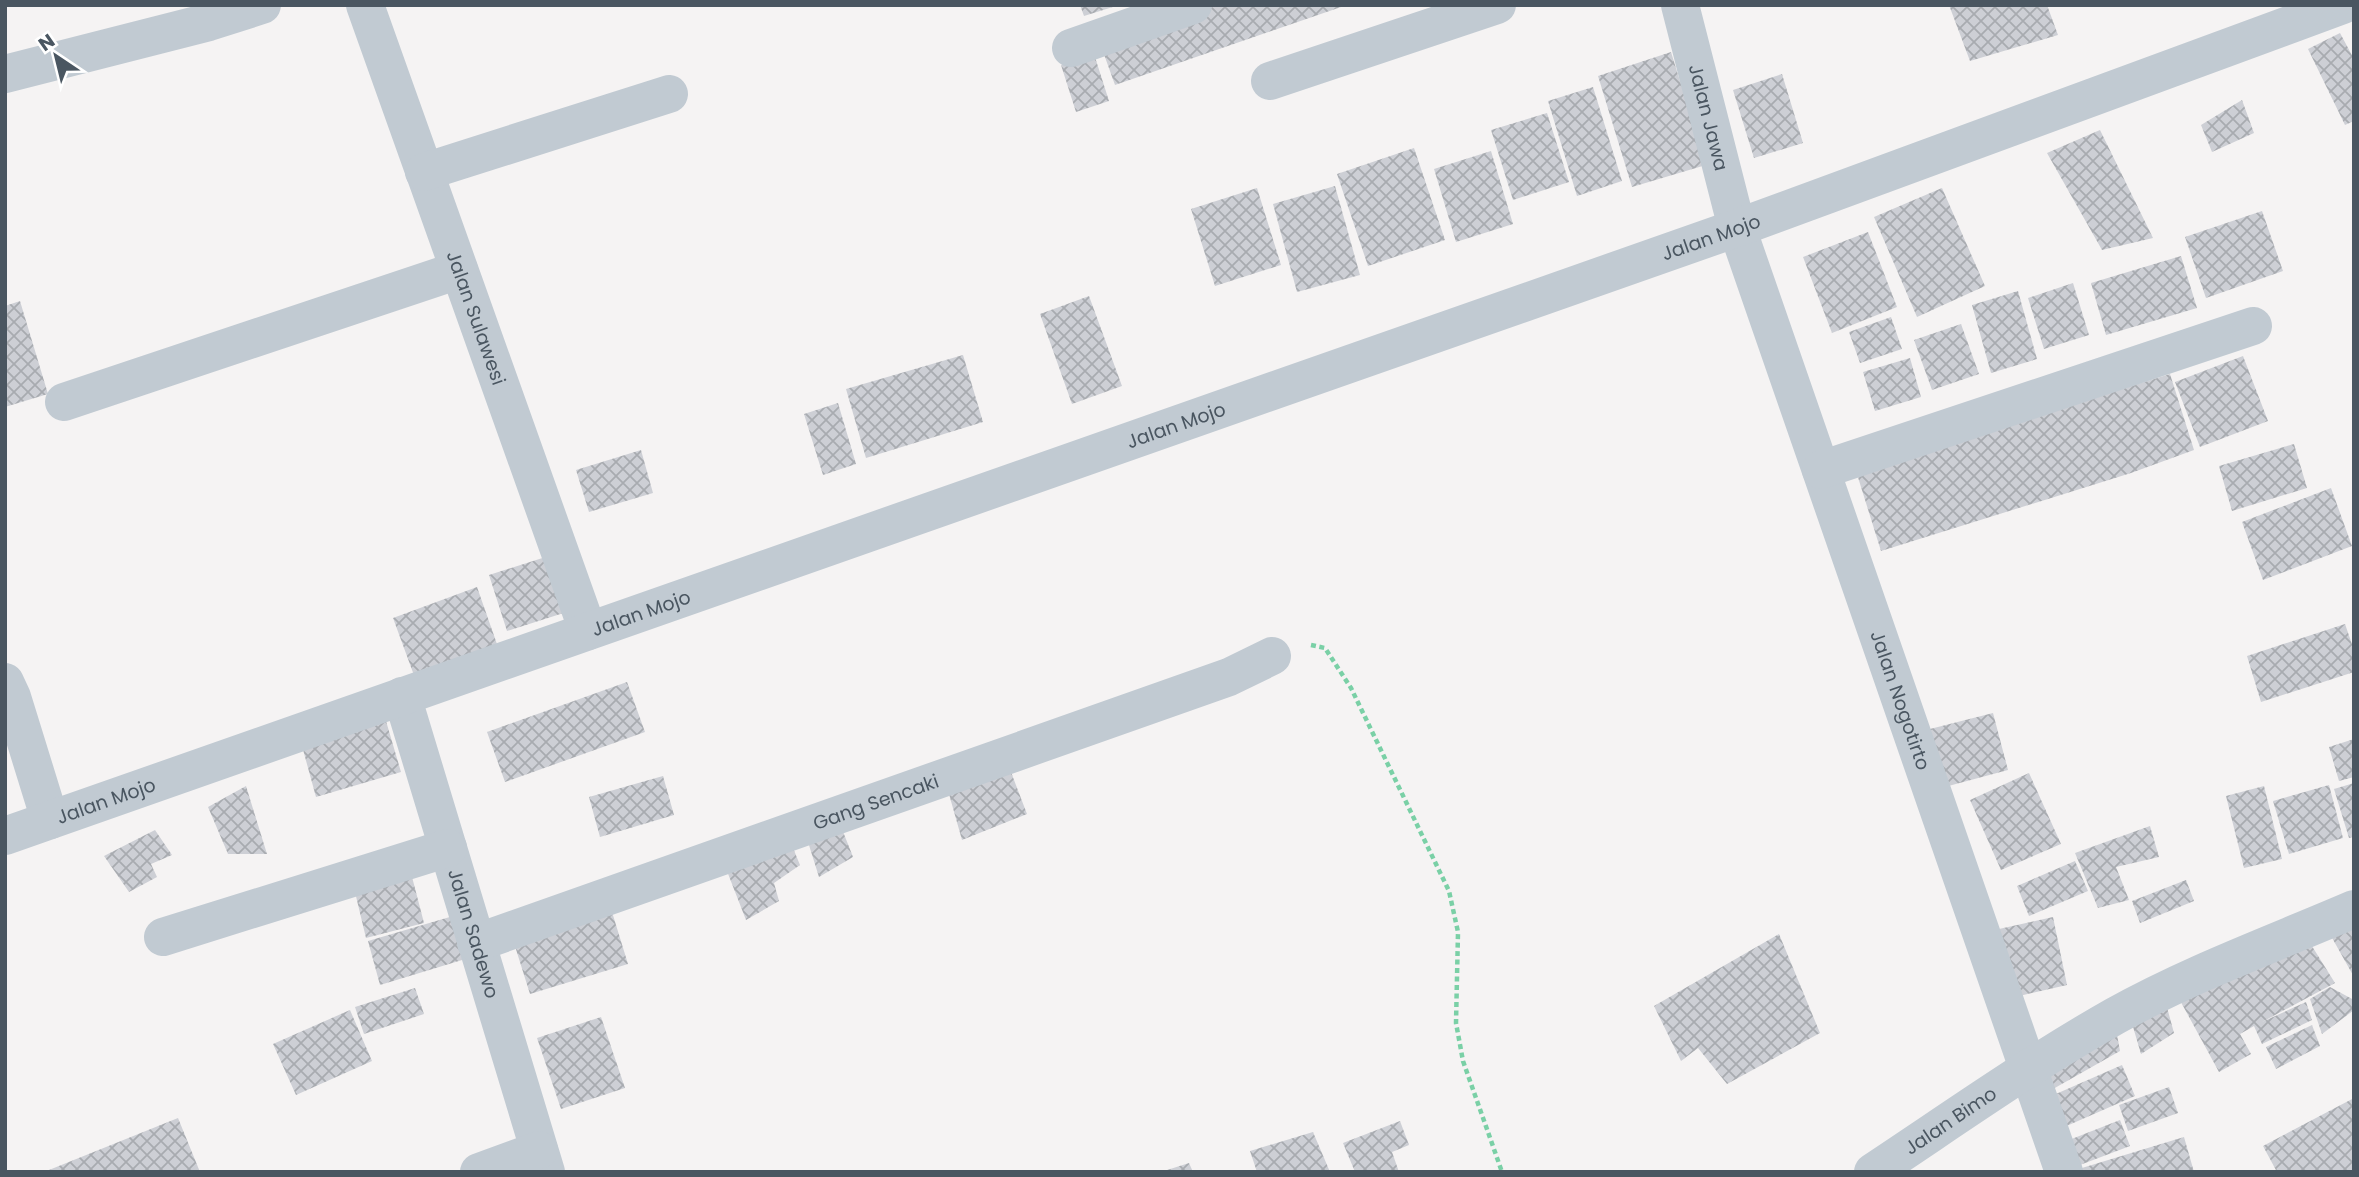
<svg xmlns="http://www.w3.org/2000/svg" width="2359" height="1177" viewBox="0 0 2359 1177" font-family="Poppins,sans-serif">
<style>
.building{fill:url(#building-cross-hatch)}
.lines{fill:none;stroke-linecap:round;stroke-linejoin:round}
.path{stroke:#7ad0a6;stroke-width:4.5;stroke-dasharray:5 3.5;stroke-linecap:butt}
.minor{stroke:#c1cad2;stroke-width:38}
.labels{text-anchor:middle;stroke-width:5;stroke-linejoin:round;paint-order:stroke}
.street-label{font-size:19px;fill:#4a5661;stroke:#fff}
</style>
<defs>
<pattern id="building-cross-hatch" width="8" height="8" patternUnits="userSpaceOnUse" patternTransform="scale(1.75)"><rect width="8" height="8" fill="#cdcfd5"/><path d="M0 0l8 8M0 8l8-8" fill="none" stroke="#a8abb0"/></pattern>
</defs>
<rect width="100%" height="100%" fill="#f5f3f3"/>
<path class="building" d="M1080 5H1116V6L1084 16Z
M1218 5 1344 6 1115 85 1101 46Z
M1949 5H2047L2058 35 1970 61Z
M2340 33 2354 59V121L2345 125 2308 49Z
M1671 52 1706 165 1632 187 1598 76Z
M1094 54 1109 101 1076 112 1061 65Z
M1782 74 1803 143 1754 158 1733 90Z
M1593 87 1622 181 1577 196 1548 101Z
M2242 100 2254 133 2212 152 2201 125Z
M1547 113 1569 182 1513 200 1491 130Z
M2100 130 2153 238 2102 250 2047 153Z
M1414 148 1445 240 1368 266 1337 174Z
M1491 151 1513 224 1456 242 1434 169Z
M1335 186 1360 275 1297 292 1273 204Z
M1257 188 1281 265 1215 286 1191 209Z
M1942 188 1985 286 1917 317 1874 217Z
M2262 211 2283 271 2206 298 2185 237Z
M1868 232 1897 307 1832 333 1803 257Z
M2181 256 2197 308 2106 335 2091 283Z
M2073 283 2089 335 2044 349 2028 298Z
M2018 291 2037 359 1991 373 1972 305Z
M1089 296 1122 386 1072 404 1040 314Z
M20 301 48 394 5 407V306Z
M1891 317 1902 349 1860 363 1849 332Z
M1961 324 1979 374 1932 390 1914 340Z
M963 355 983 422 866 458 846 389Z
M2243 356 2268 421 2200 447 2175 382Z
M1910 358 1921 397 1875 411 1863 372Z
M2170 374 2194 450 2131 473 1881 551 1856 471Z
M838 403 856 464 823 475 804 414Z
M2294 444 2307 488 2232 511 2219 466Z
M641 450 653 493 589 512 576 470Z
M2331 488 2352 546 2263 580 2242 522Z
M555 554 573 610 507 631 489 575Z
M477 587 498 647 415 678 393 618Z
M2345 624 2354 650V672L2261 702 2247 656Z
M627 682 645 732 505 782 487 732Z
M1993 713 2008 770 1941 788 1926 730Z
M386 721 401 772 316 797 302 746Z
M2354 739V777L2339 781 2329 747Z
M1011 772 1027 814 962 840 947 787Z
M2029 773 2061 844 2001 870 1970 800Z
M663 776 674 815 600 837 589 797Z
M2354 783V837L2349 838 2334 789Z
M2329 785 2343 838 2289 854 2273 801Z
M246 786 267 854H228L208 807Z
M2264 786 2282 859 2244 868 2226 796Z
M2150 826 2159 857 2116 867 2129 900 2098 908 2075 853Z
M842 829 853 857 819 877 808 842Z
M155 830 172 855 151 864 157 877 129 892 104 856Z
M793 848 800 865 774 883 779 901 746 920 725 866Z
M2075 861 2088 891 2029 916 2017 886Z
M411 873 424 923 366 938 354 888Z
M2186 880 2194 901 2140 923 2132 901Z
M612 912 628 964 530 994 514 943Z
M460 914 472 957 380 985 368 941Z
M2053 917 2067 985 2015 997 1999 929Z
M2354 923V977L2331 936Z
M1779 934 1820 1033 1727 1084 1698 1048 1681 1061 1654 1006Z
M2305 935 2335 983 2262 1022 2306 1002 2312 1020 2262 1044 2254 1026 2240 1034 2251 1054 2219 1072 2176 993Z
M2330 987 2354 1000V1010L2322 1034 2310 999Z
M415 988 424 1014 364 1034 355 1007Z
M2165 1000 2174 1033 2141 1054 2131 1020Z
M350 1010 372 1061 296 1095 273 1044Z
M601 1017 625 1088 561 1109 537 1038Z
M2114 1018 2120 1051 2046 1093 2035 1067Z
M2312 1025 2320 1046 2276 1069 2266 1047Z
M2122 1065 2135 1096 2062 1128 2049 1097Z
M2169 1087 2178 1113 2128 1131 2119 1105Z
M2354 1098V1169L2349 1172H2277L2263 1146Z
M178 1118 200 1172H44Z
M2120 1120 2130 1146 2072 1168 2064 1142Z
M1400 1121 1409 1145 1392 1152 1399 1172H1355L1343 1143Z
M1313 1132 1330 1172H1257L1250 1151Z
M2184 1137 2194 1172H2072V1171Z
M1189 1163 1193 1172H1164V1171Z"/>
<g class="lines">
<path class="path" d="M1311 645 1325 648 1351 688 1449 891 1458 932 1456 1023 1463 1061 1502 1172"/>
<g class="minor">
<path id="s1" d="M365 5 588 631"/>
<path id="s2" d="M1680 5 1737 228 2064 1172"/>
<path d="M1071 48 1193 5"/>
<path d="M5 74 209 22 262 5"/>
<path d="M1270 81 1497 5"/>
<path d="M424 172 669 94"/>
<path d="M64 402 459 270"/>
<path d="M1821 470 2253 326"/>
<path d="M5 682 12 697 50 820"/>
<path id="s3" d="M402 696 546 1172"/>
<path id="s4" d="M5 836 1737 228 2343 5"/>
<path d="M163 937 448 848"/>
<path id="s5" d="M476 943 1229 677 1272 656"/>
<path d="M479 1172 539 1150"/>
<path id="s6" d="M1873 1172C1953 1119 2032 1063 2115 1016 2190 974 2275 943 2354 909"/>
</g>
</g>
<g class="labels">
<g class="street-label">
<text dy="7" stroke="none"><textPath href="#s2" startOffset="116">Jalan Jawa</textPath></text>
<text dy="7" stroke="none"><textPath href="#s4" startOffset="1808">Jalan Mojo</textPath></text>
<text dy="7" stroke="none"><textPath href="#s1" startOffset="332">Jalan Sulawesi</textPath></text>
<text dy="7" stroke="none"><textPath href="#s4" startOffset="1241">Jalan Mojo</textPath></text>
<text dy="7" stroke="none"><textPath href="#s4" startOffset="674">Jalan Mojo</textPath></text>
<text dy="7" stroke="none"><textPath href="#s2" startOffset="730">Jalan Nogotirto</textPath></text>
<text dy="7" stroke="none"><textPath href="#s4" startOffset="107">Jalan Mojo</textPath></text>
<text dy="7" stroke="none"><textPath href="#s5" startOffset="424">Gang Sencaki</textPath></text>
<text dy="7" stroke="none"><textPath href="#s3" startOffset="248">Jalan Sadewo</textPath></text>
<text dy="7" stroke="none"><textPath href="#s6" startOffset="93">Jalan Bimo</textPath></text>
</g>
</g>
<rect width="2359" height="1177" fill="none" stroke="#4a5661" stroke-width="14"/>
<g transform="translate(56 56) rotate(325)" stroke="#ffffff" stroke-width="5" paint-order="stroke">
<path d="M0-5L12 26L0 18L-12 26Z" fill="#4a5661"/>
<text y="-10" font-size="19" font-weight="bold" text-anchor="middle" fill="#4a5661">N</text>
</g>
</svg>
